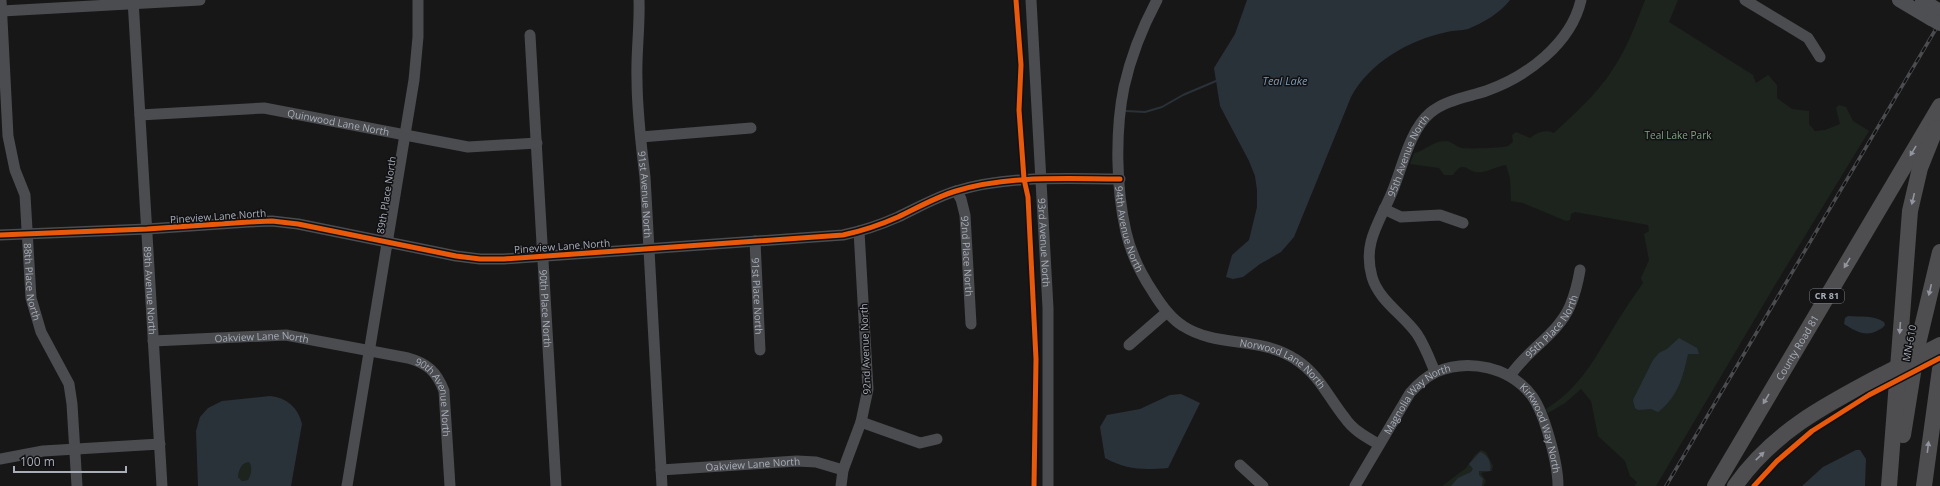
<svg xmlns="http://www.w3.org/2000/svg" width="1940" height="486" viewBox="0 0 1940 486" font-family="'Open Sans',sans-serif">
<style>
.green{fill:#1d241e}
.water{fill:#2a3239;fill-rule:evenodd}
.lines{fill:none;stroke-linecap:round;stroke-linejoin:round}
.stream{stroke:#2a3239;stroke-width:2}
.minor{stroke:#4b4c50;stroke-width:11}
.major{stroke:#4d4f52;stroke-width:14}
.highway{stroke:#4e4e51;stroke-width:16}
.rail-casing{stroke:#4b4c4f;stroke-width:3.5}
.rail{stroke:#111113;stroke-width:2;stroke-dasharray:6;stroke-linecap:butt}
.major-bridge{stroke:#4d4f52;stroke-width:14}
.highway-bridge{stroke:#4e4e51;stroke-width:16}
.cycleway-casing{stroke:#111113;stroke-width:8}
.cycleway{stroke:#e8590c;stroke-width:5}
.oneway{fill:#92959e}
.labels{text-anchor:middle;stroke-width:3;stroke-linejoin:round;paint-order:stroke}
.shield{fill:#111113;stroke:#7b7e86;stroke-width:1}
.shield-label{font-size:9px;font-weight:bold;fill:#a8adb8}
.street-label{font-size:10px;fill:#a8adb8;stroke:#111113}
.park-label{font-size:10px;fill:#7fa381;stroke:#111113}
.water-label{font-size:11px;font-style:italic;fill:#7f9bb3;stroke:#111113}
</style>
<rect width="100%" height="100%" fill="#171717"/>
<path class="green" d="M1645 0H1678L1669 22 1753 75 1756 83 1768 75 1777 85V98L1792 109 1809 111V124L1815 131 1825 130 1840 124 1836 108 1839 105 1846 107 1853 121 1869 131 1775 285 1656 486H1635L1637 482 1630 476 1625 461 1598 436 1591 401 1581 389 1565 403 1548 413 1546 409C1586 384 1599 349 1624 311 1630 301 1637 292 1643 283L1641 278 1649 260 1644 234 1649 231 1648 225 1575 212 1571 214 1570 220 1566 221 1523 203 1511 201 1510 178 1506 165C1498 166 1489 171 1482 172 1467 175 1465 157 1453 175H1444L1439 168 1410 164 1414 153C1425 151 1433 141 1445 141 1452 141 1456 147 1462 148 1467 149 1504 148 1508 146 1510 145 1511 143 1513 142L1512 135 1516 132 1530 138C1538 132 1545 129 1554 133 1574 114 1596 95 1611 72 1626 51 1636 24 1645 0Z
M1481 450 1486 452 1493 466 1492 471 1481 473 1486 481 1484 486H1442L1466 468 1475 455Z
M249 462C253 468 251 474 248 480L242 481 238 477C239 470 241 463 249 462Z"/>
<path class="water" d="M1247 0H1510C1500 13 1483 23 1468 29 1461 31 1453 30 1447 32 1409 40 1369 63 1351 97L1294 237 1281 252 1260 264 1243 277 1233 279 1226 277 1232 255 1249 240 1257 207V190L1255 176 1249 161 1220 106 1214 68 1235 34Z
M1848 316C1861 317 1873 315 1884 322L1885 325C1882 329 1880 329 1877 331 1865 337 1855 331 1844 324L1845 318Z
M1679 338 1697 348 1699 354H1688C1683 377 1678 397 1658 412L1651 409 1638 410 1635 408 1633 400 1653 360 1659 353 1667 349Z
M1181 394 1200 403 1168 468C1143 470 1127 470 1105 458L1100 427 1107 415 1140 409 1170 395Z
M270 396C287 398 298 407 302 424L291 486H198L196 431 200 417 208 408 222 401ZM249 462C253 468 251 474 248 480L242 481 238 477C239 470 241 463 249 462Z
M1856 450H1860L1866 459 1865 486H1802L1823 467Z
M1480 452C1488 454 1492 464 1490 471H1479V475L1483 479 1482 486H1451L1458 478 1471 472 1473 469 1469 464Z"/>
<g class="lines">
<path class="stream" d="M1126 111 1145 112 1162 107 1183 95 1216 81"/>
<g class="minor">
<path id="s1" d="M1 0 8 136 15 170 25 195 31 298 41 332 69 384 72 404 77 486"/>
<path id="s2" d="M133 0 162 486"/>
<path id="s3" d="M639 0C640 27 636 53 637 79 637 112 641 144 645 177L662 486"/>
<path id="s4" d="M1031 0 1048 308V486"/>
<path id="s5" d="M1157 0C1142 28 1131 56 1124 87 1115 131 1116 189 1126 232 1131 254 1141 274 1153 292 1161 305 1170 318 1183 326 1217 348 1260 336 1295 359 1319 374 1328 397 1345 418 1353 430 1366 437 1378 444"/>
<path d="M1745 0 1808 38 1820 57"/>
<path d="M2 11 200 0"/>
<path id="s6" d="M530 35 556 486"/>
<path id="s7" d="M140 115 264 108 468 147 537 143"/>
<path d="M641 137 751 128"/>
<path id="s8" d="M956 191 961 199 965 215 971 324"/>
<path d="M1384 209 1401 217 1440 215 1463 223"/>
<path d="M0 235 147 229 249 222 272 221 298 224 456 256 480 259H504L843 235C862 231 880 225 898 217 917 208 936 197 956 191 1010 175 1065 179 1120 179"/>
<path id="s9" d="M755 241 760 350"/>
<path id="s10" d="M153 341 286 335 408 358C427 363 437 372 444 391L450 486"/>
<path d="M1129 345 1167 312"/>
<path id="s11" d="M1435 372C1430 360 1425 346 1417 334 1404 315 1379 301 1372 277 1363 245 1377 226 1390 197 1402 171 1408 132 1430 113 1445 100 1468 97 1486 91 1526 77 1571 44 1581 0"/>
<path id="s12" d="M1510 376C1527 350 1558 334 1570 306 1575 294 1578 282 1580 270"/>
<path d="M861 422 920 443 937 439"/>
<path d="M0 459 43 451 160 444"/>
<path d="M1240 465 1263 486"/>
<path id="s13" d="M661 470 797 461 816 462 843 470"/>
<path d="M347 486 414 80 418 37V0"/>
<path d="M841 486 843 470 861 422 868 389 859 231"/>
<path id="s14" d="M1355 486 1410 393C1417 385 1426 377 1436 372 1469 358 1510 367 1532 396 1545 414 1558 464 1558 486"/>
</g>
<path class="major" d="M1899 0 1931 19
M1922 0 1940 11"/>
<g class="highway">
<path d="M1903 435 1917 348 1940 252"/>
<path id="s15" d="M1715 486 1940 106"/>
<path d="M1735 486C1773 432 1825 405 1882 375"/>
<path d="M1889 486 1910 211 1920 168 1936 128"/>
<path d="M1924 486 1940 369"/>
</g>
<defs>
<path id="rail" d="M1666 486 1940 22"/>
</defs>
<use href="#rail" class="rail-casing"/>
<use href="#rail" class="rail"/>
<path class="major-bridge" d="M1931 19 1940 24"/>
<path class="highway-bridge" d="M1882 375 1940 345"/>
<defs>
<path id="cycleway" d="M1016 0 1021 65 1019 110 1024 179 1028 197 1036 359 1034 486
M0 235 147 229 249 222 272 221 298 224 456 256 480 259H504L843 235C862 231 880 225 898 217 917 208 936 197 956 191 1010 175 1065 179 1120 179
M1754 486 1777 461 1812 431 1869 395 1940 358"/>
</defs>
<use href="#cycleway" class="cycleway-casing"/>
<use href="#cycleway" class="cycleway"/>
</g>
<defs><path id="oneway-solid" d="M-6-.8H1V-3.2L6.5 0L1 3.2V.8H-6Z"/></defs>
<g class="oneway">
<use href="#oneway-solid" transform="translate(1913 151) rotate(121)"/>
<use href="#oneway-solid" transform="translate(1913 199) rotate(103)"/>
<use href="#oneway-solid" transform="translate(1847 263) rotate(121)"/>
<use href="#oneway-solid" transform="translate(1930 290) rotate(103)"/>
<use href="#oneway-solid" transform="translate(1900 328) rotate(94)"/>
<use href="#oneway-solid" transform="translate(1766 399) rotate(121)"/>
<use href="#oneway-solid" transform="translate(1928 447) rotate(-83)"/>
<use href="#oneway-solid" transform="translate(1760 456) rotate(-44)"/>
</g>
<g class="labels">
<rect class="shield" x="1810" y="289" width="34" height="14" rx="3"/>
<g class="shield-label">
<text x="1827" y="299">CR 81</text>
</g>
<g class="street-label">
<text dy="4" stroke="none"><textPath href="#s7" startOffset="200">Quinwood Lane North</textPath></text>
<text dy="4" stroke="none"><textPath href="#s11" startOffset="245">95th Avenue North</textPath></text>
<text transform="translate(386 195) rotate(-81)" y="4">89th Place North</text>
<text dy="4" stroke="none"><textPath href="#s3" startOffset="195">91st Avenue North</textPath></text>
<text transform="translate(218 216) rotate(-4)" y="4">Pineview Lane North</text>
<text dy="4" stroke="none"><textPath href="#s5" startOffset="237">94th Avenue North</textPath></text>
<text dy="4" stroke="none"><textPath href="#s4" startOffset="243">93rd Avenue North</textPath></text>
<text transform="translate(562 246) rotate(-4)" y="4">Pineview Lane North</text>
<text dy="4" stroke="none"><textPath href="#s8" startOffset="67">92nd Place North</textPath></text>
<text dy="4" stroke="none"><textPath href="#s1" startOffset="285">88th Place North</textPath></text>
<text dy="4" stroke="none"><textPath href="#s2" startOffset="291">89th Avenue North</textPath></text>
<text dy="4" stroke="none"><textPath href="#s9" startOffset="55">91st Place North</textPath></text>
<text dy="4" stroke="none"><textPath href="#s6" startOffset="274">90th Place North</textPath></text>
<text dy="4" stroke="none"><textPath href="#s12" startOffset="65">95th Place North</textPath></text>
<text dy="4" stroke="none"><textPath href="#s10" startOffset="109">Oakview Lane North</textPath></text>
<text transform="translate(1909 343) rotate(-79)" y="4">MN-610</text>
<text dy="4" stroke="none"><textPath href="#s15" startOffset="161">County Road 81</textPath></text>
<text transform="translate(865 349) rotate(-92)" y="4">92nd Avenue North</text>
<text dy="4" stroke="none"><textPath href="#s5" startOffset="460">Norwood Lane North</textPath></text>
<text dy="4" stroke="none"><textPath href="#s10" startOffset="310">90th Avenue North</textPath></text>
<text dy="4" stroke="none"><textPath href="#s14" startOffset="109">Magnolia Way North</textPath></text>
<text dy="4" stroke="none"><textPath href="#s14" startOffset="281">Kirkwood Way North</textPath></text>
<text dy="4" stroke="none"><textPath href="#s13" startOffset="92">Oakview Lane North</textPath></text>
</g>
<g class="park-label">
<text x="1678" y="139">Teal Lake Park</text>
</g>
<g class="water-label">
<text x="1285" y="85">Teal Lake</text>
</g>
</g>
<path d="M14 466v6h112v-6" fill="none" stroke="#a8adb8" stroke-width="2"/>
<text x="20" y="466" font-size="12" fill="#a8adb8" stroke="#111113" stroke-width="3" paint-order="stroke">100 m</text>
</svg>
